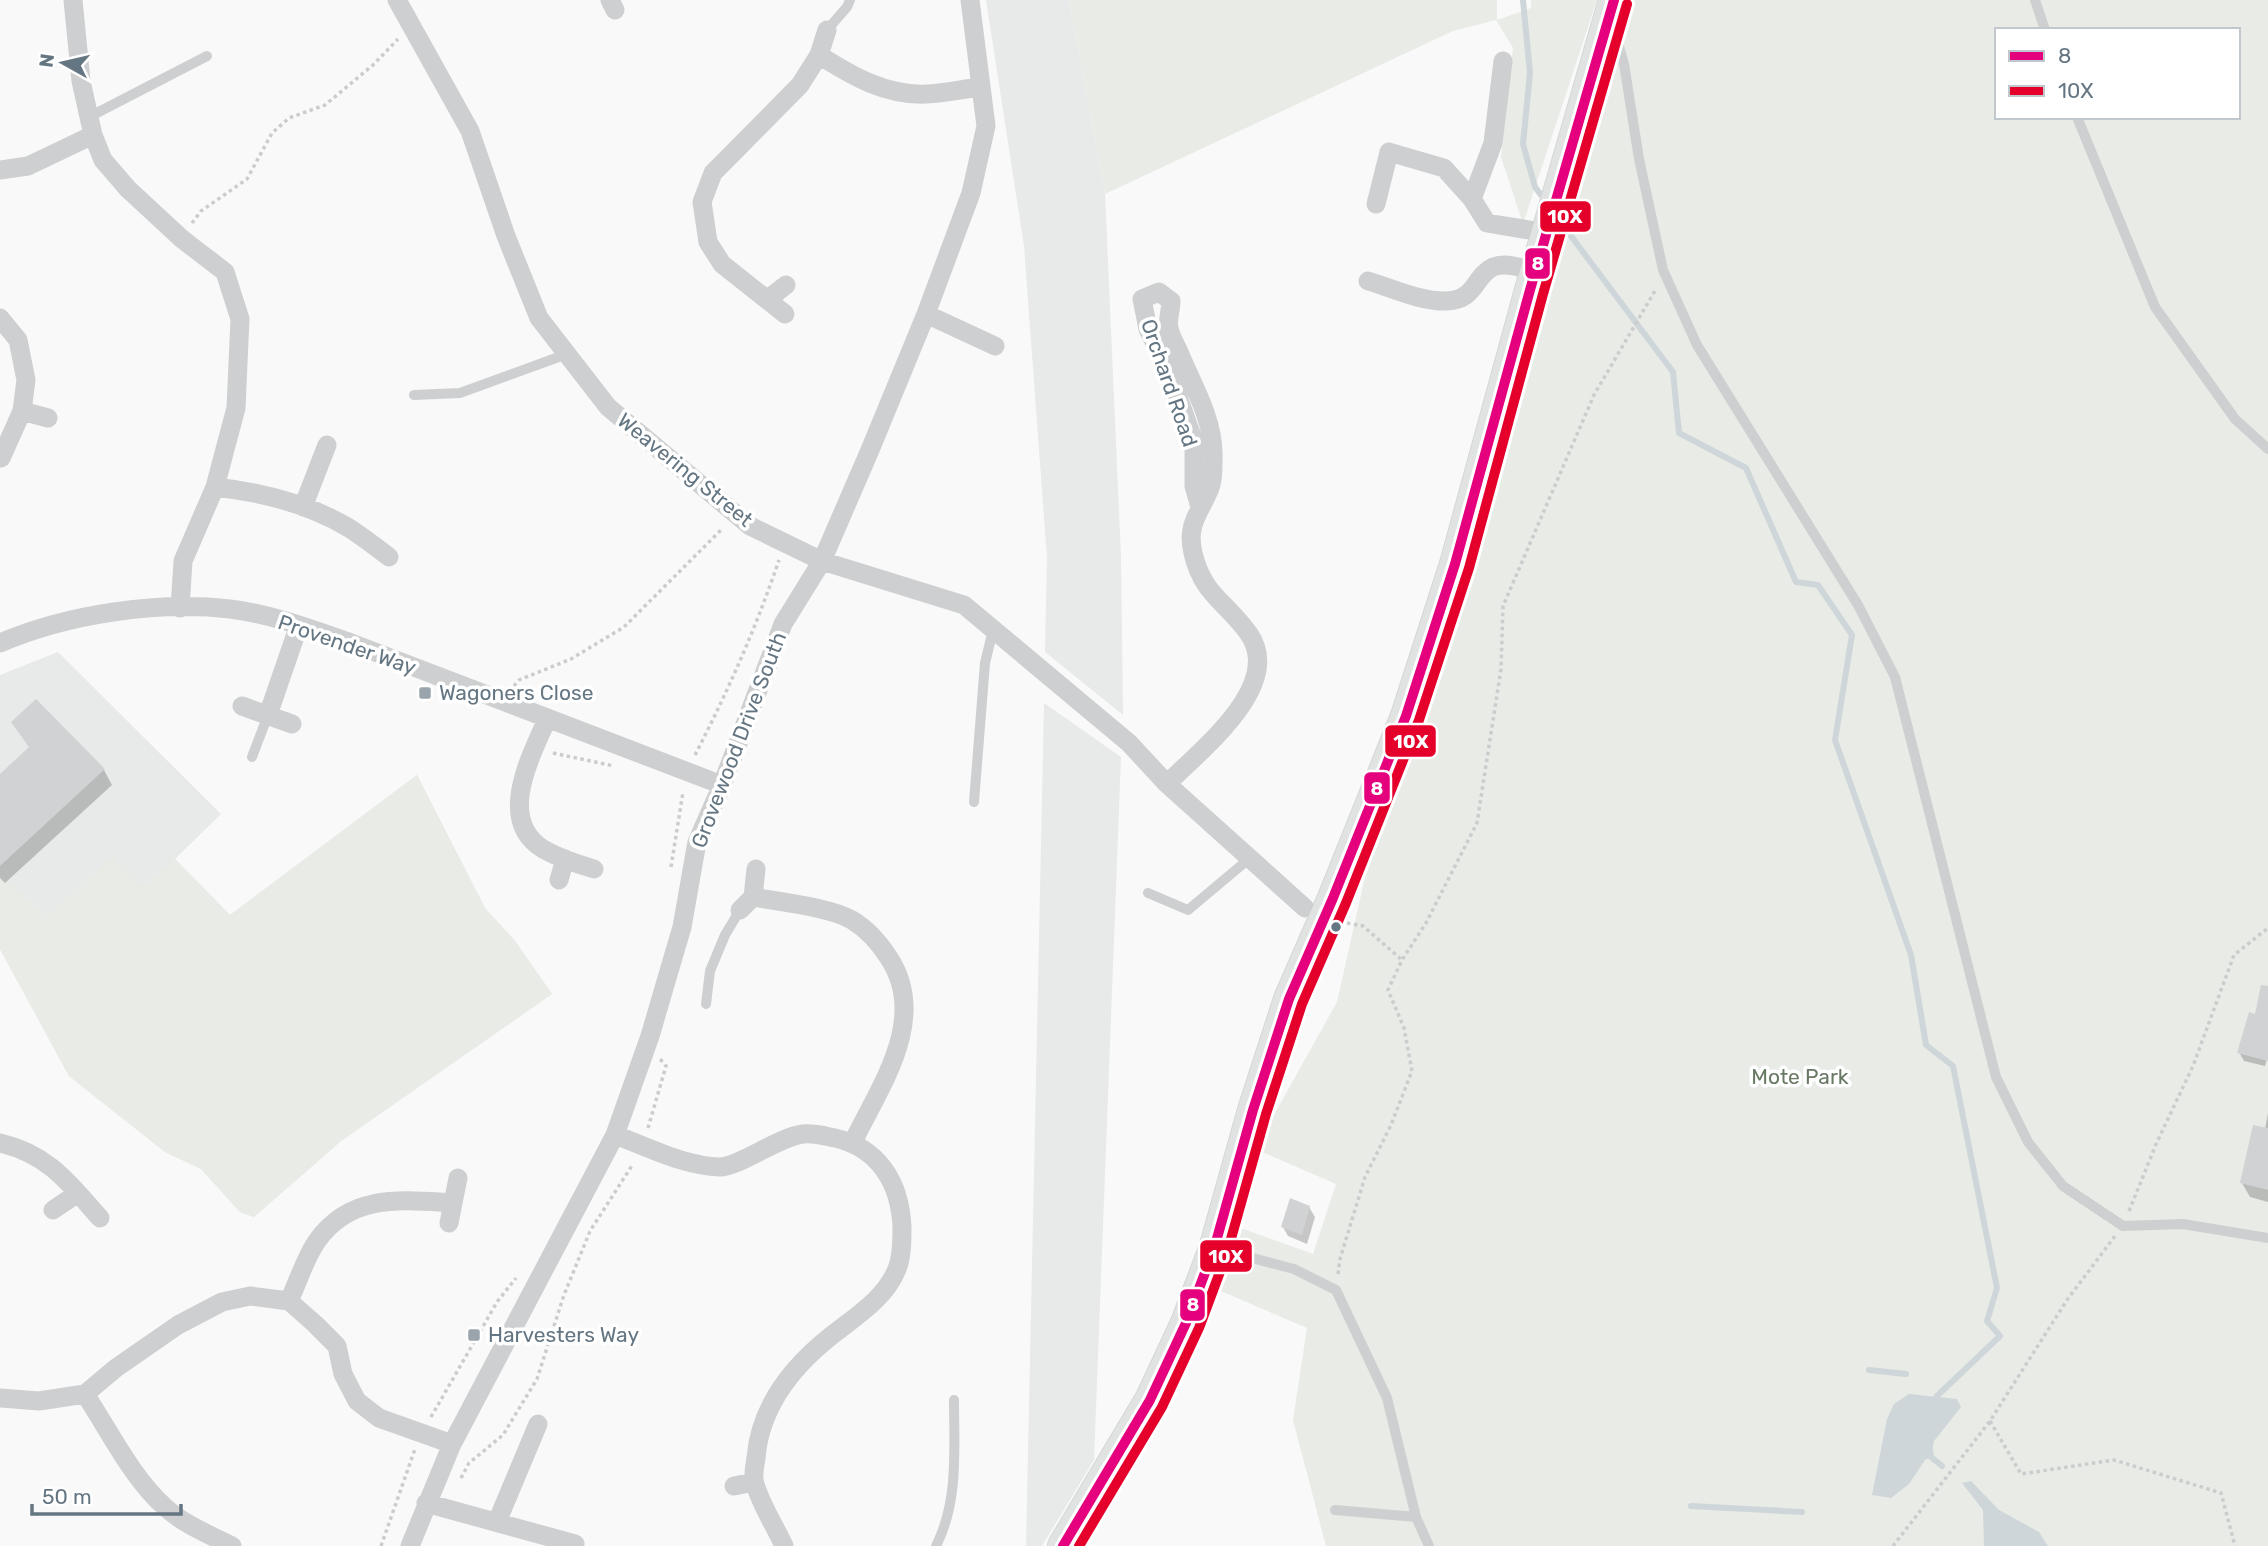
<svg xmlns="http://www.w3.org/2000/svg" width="2268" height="1546" viewBox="0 0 2268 1546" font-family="Rubik,sans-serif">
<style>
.built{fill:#e8e9e9}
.green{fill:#e8ebe6;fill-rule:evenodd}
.water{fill:#ced6d9}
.shadow{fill:#0003}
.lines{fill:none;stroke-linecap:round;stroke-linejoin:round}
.stream{stroke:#ced6d9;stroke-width:6}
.building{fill:#d0d2d3}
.primary-casing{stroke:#d5d6d7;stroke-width:32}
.path{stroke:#cbcccd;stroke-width:3.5;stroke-dasharray:3.5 3.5;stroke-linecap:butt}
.service{stroke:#cecfd0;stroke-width:10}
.minor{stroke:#cecfd0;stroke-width:19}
.primary{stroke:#e1e2e2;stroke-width:30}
.bus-1-casing{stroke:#fff;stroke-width:16}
.bus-2-casing{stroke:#fff;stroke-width:16}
.bus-1{stroke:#e5007d;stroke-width:10}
.bus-2{stroke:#e4002b;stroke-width:10}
.poi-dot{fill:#99a4ac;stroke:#fff;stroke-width:2.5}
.bus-dot{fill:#657683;stroke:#fff;stroke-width:2.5}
.labels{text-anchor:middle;stroke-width:7;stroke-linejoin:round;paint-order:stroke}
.street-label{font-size:21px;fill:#657683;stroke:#fff}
.poi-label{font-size:21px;fill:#657683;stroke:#fff;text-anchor:start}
.park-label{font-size:21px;fill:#687a64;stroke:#fff}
.line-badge{stroke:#fff;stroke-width:2.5}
.badge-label{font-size:19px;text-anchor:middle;font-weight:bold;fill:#fff}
</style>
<rect width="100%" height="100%" fill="#f9f9f9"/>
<path class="built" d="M986 0H1069L1105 194 1121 556 1123 715 1045 652 1047 558 1024 246Z
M58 652 221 814 175 859 230 915 417 775 485 908 515 941 552 994 341 1141 254 1217 240 1212 201 1169 165 1152 69 1076 0 949V675Z
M1044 703 1121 757 1094 1460 1042 1546H1026Z"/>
<path class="green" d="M1069 0H1497V20L1531 8V0H1597L1523 224 1501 157 1513 48 1496 20 1453 31 1105 194Z
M1627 0H2268V1546H1326L1293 1420 1307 1328 1216 1289 1235 1226 1313 1254 1336 1184 1255 1149 1337 1002 1381 806 1544 320 1610 51ZM1997 30H2238V117H1997Z
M417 775 485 908 515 941 552 994 341 1141 254 1217 240 1212 201 1169 165 1152 69 1076 0 949V874L46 916 112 857 142 888 175 859 230 915Z"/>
<path class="water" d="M1909 1394 1957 1399 1961 1407 1934 1441 1931 1457 1925 1460 1909 1484 1891 1498 1872 1495 1887 1419 1894 1404Z
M1971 1481 1999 1510 2039 1532 2048 1546H1984L1983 1510 1962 1483Z"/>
<path class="shadow" d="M13 722 104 770 112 785 5 883 0 878V776L30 748Z
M2268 990V1055L2265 1066 2244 1061 2239 1052Z
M2268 1113V1202L2250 1197 2242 1183 2265 1129Z
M1309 1207 1315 1217 1307 1244 1288 1236 1283 1227Z"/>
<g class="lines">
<path class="stream" d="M1523 0 1530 73 1523 144 1535 187 1541 195
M1565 228 1673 372 1679 433 1746 468 1796 582 1818 585 1852 635 1835 740 1911 955 1926 1045 1953 1066 1997 1288 1987 1321 2000 1336 1937 1396 1934 1403
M1869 1370 1906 1374
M1930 1450 1931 1457 1942 1466
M1691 1506 1802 1512"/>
</g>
<path class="building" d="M36 699 105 769 0 866V774L29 747 11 722Z
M2261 985 2268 986V1061L2237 1053 2249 1012 2255 1014Z
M2253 1125 2268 1128V1190L2240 1183Z
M1290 1198 1310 1206 1302 1235 1281 1227Z"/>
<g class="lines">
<defs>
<path id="primary" d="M1063 1546 1150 1400 1186 1323 1214 1249 1253 1110 1289 999 1333 898 1406 716 1455 564 1530 290 1614 0"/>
</defs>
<use href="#primary" class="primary-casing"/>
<path class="path" d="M192 223 201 211 247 179 272 133 289 118 325 105 373 65 398 39
M514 686 519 680 571 659 624 627 723 528
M553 753 614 766
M695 755C728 691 756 628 779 560
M671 867 683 792
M1347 923 1363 926 1402 960
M648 1128 666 1066 660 1059
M2129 1211 2157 1142 2193 1066 2234 955 2268 928
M1338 1274 1340 1259 1365 1177 1391 1125 1412 1071 1404 1028 1388 990 1402 960 1426 923 1477 823 1501 669 1503 606 1594 395 1656 289
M431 1417 497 1302 516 1278
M1990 1421 2021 1474 2114 1460 2221 1493 2235 1546
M461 1478 469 1463 503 1435 537 1379 564 1295 590 1231 633 1164
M381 1546 415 1449
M1893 1546 1990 1421 2067 1300 2115 1236"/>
<path class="service" d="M2035 0 2045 30
M1614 29 1624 64 1639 159 1663 270 1697 345 1858 605 1895 677 1996 1077 2028 1142 2063 1186 2123 1226 2183 1224 2268 1238
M827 30 847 7 850 0
M89 117 207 56
M2077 117 2155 307 2235 419 2268 449
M414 395 460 393 567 354
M252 757 268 715
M974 802 985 663 993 630
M1148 893 1188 910 1250 858
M706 1004 710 971 725 935 740 910
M1218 1249 1294 1269 1336 1290 1387 1398 1416 1517 1429 1546
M1335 1510 1416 1517
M936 1546C959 1501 954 1448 954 1400"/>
<path class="minor" d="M73 0 81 81 93 135 103 160 128 189 182 239 225 272 240 319 236 408 215 487 183 561 180 608
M397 0 470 131 506 236 539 318 608 407 750 526 822 561 964 605 1129 743 1167 784 1305 908
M610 0 615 10
M819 55C852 76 886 96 927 94 945 93 963 89 981 87
M0 170 28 166 93 135
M1472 199 1493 143 1503 61
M1376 204 1389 152 1444 168 1472 199 1487 223 1547 233
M1368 281C1392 288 1421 302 1447 301 1476 300 1474 276 1493 267 1506 262 1523 268 1535 272
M768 299 786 285
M785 314 722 264 708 242 702 202 713 173 800 85 819 55 827 30
M926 314 995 346
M0 318 18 340 26 380 22 411 1 458
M22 411 48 418
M215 487C260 492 309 504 349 528 363 537 376 547 389 557
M303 507 327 445
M0 643C68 614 156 601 230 609 272 614 314 630 354 644L722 785
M242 706 292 724
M268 715 299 625
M547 719C531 756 496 820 543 849 559 858 577 864 594 869
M1167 784C1199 751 1285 686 1249 634 1227 602 1203 596 1193 553 1186 524 1200 513 1210 488 1214 479 1213 462 1213 452 1212 416 1192 384 1179 352 1176 345 1170 336 1169 328 1167 320 1171 310 1171 301L1159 292 1142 299 1148 329 1170 374 1194 442V486L1200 507
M559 880 565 859
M753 897C779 902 830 907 852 920 867 929 880 944 889 958 929 1019 880 1086 853 1142
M740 910 753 897 756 869
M615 1135C648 1147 684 1166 720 1167 739 1167 778 1137 803 1134 814 1133 825 1136 835 1138 879 1148 900 1183 902 1227 902 1240 902 1257 897 1269 885 1299 855 1317 831 1336 793 1366 760 1407 756 1458 755 1466 752 1476 755 1484 761 1505 775 1526 784 1546
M0 1143C48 1154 69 1183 100 1218
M53 1210 78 1193
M449 1223 458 1178
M289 1301C298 1282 305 1258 317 1241 351 1193 402 1200 453 1203
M85 1394C110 1432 132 1478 166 1508 185 1525 210 1535 232 1546
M0 1398 39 1401 85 1394 116 1368 178 1325 222 1302 250 1296 289 1301 315 1324 337 1346 343 1374 357 1401 379 1418 452 1444
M734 1486 754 1482
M426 1503 575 1544
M497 1522 538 1424
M410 1546 452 1444 615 1135 650 1036 682 927 697 842 722 785 783 624 822 561 870 450 926 314 971 193 986 126 970 0"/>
<use href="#primary" class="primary"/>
<defs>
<path id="bus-1" d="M1063 1546 1150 1400 1186 1323 1214 1249 1253 1110 1289 999 1333 898 1406 716 1455 564 1530 290 1614 0"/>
<path id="bus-2" d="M1079 1546 1162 1407 1199 1328 1227 1253 1266 1114 1302 1004 1346 903 1419 720 1469 568 1543 294 1627 4"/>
</defs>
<use href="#bus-1" class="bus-1-casing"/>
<use href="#bus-2" class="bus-2-casing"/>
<use href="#bus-1" class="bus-1"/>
<use href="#bus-2" class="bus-2"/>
</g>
<g class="poi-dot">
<rect x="418" y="686" width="14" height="14" rx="3.5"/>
<rect x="467" y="1328" width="14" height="14" rx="3.5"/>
</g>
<circle class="bus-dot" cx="1336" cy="927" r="6"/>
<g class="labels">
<g class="street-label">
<text transform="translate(1169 383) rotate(71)" y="7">Orchard Road</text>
<text transform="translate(685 470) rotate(39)" y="7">Weavering Street</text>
<text transform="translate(347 645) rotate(19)" y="7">Provender Way</text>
<text transform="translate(739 740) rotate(-69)" y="7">Grovewood Drive South</text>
</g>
<g class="poi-label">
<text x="439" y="700">Wagoners Close</text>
<text x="488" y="1342">Harvesters Way</text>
</g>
<g class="park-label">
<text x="1800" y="1084">Mote Park</text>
</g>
</g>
<g class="line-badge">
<rect x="1539" y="200" width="53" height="33" rx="7" fill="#e4002b"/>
<rect x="1524" y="247" width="27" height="33" rx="7" fill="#e5007d"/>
<rect x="1384" y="724" width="53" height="34" rx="7" fill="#e4002b"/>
<rect x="1363" y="771" width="28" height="34" rx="7" fill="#e5007d"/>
<rect x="1199" y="1239" width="54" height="34" rx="7" fill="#e4002b"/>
<rect x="1179" y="1288" width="27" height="34" rx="7" fill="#e5007d"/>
</g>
<g class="badge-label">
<text x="1565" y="223">10X</text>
<text x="1538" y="270">8</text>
<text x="1411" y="748">10X</text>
<text x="1377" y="795">8</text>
<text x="1226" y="1263">10X</text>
<text x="1193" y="1311">8</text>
</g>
<rect x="1995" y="28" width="245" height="91" fill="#ffffff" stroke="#c1c8cd" stroke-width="2"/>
<rect x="2009" y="51" width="35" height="10" fill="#e5007d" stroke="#c1c8cd" stroke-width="2"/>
<text x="2058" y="63" font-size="21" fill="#657683">8</text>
<rect x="2009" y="86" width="35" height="10" fill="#e4002b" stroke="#c1c8cd" stroke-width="2"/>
<text x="2058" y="98" font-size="21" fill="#657683">10X</text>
<g transform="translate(63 63) rotate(278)" stroke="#ffffff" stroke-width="5" paint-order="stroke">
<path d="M0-5L12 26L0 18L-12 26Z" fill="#657683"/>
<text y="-10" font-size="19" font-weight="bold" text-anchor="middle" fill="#657683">N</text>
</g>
<path d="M32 1504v10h149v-10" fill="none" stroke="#657683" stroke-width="3.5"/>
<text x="42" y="1504" font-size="21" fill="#657683" stroke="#ffffff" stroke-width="5" paint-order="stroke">50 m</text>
</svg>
